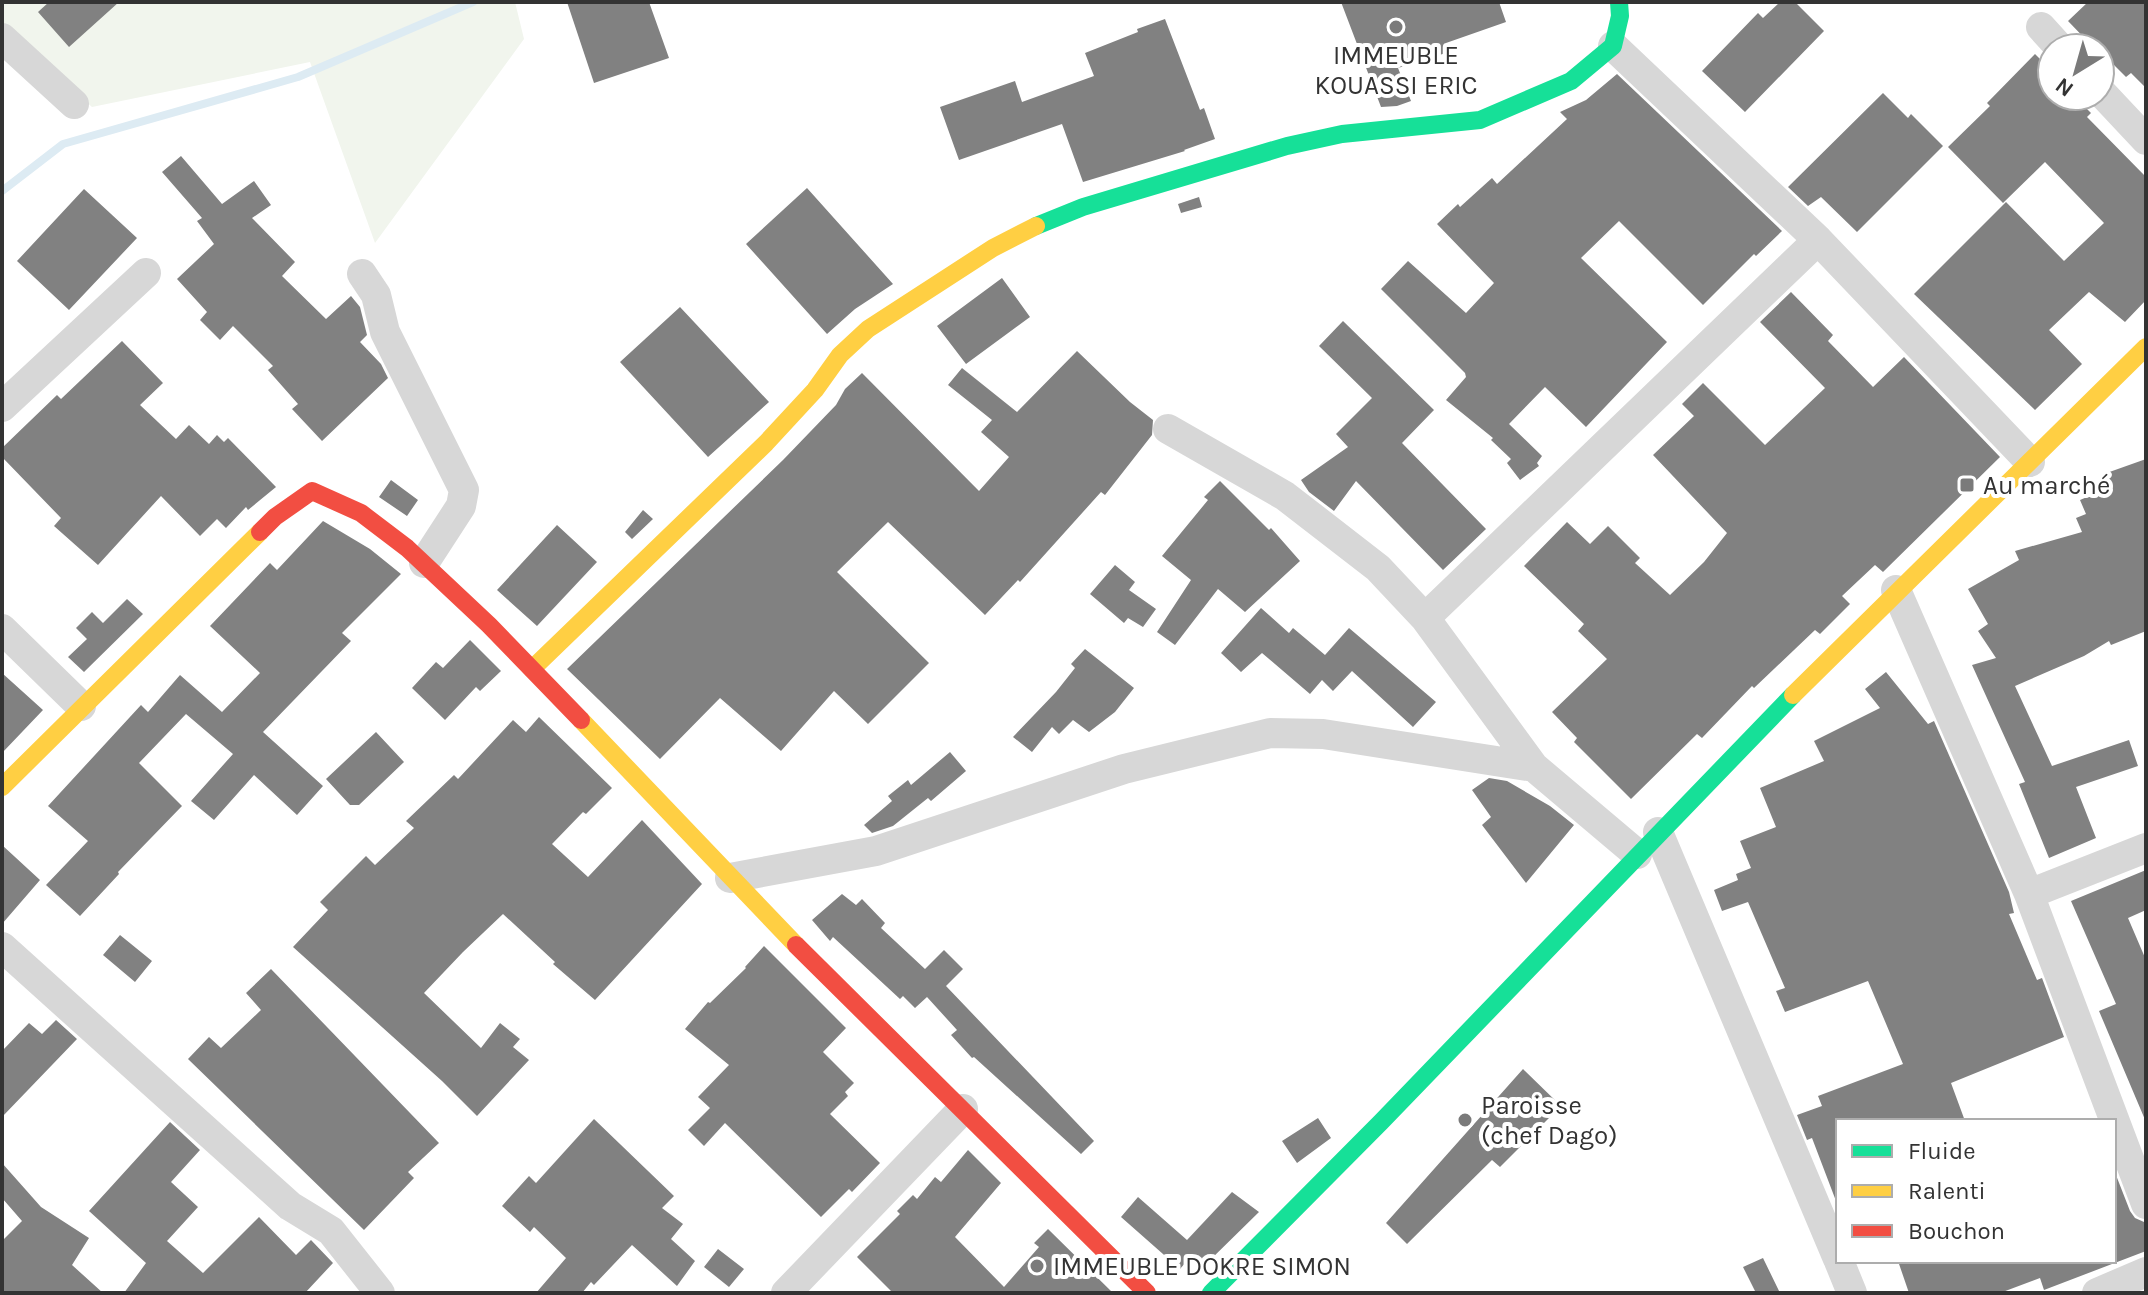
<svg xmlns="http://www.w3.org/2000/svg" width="2148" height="1295" viewBox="0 0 2148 1295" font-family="Karla,sans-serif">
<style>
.green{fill:#f1f5ed}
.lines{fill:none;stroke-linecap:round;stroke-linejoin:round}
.stream{stroke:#ddebf3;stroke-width:8}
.building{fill:#818181}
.street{stroke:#d7d7d7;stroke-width:30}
.fast{stroke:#16e098;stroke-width:18}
.slow{stroke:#ffcf43;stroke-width:18}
.jam{stroke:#f24e42;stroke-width:18}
.poi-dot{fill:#7a7a7a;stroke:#fff;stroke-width:3}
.labels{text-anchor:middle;stroke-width:8;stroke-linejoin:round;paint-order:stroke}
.poi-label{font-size:26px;fill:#333;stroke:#fff;text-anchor:start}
</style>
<rect width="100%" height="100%" fill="#fff"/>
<path class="green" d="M2 2H515L524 39 375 243 310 62 92 107 2 26Z"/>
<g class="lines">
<path class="stream" d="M2 191 63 144 298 77 473 2"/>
</g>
<path class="building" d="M49 2H119L69 47 38 12Z
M567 2H649L669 58 594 83Z
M1341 2H1499L1506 22 1446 43 1449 52 1398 68 1411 101 1397 106 1381 107Z
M1780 2H1795L1824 31 1745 112 1702 71 1758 13 1763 18Z
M2088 2H2146V88L2131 73 2126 77 2100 51V48H2094L2068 21Z
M1165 19 1200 110 1204 108 1215 139 1184 150 1185 151 1083 182 1062 124 959 160 940 107 1015 81 1022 102 1094 76 1085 53 1138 32 1137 29Z
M2035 54 2052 71V96H2074L2091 113 2087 117 2146 177V300L2125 322 2089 292 2049 330 2082 364 2035 410 1914 294 2006 202 2064 261 2104 223 2045 162 2003 203 1948 147 1990 106 1987 103Z
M1617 74 1782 231 1756 256 1754 254 1703 305 1619 221 1581 258 1667 342 1586 427 1545 387 1509 424 1542 456 1537 463 1539 466 1520 480 1507 463 1511 459 1491 440 1493 438 1446 400 1466 377 1465 373 1381 289 1408 261 1466 313 1494 283 1437 224 1458 204 1460 207 1492 178 1497 184 1567 119 1560 112 1586 100Z
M1883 93 1908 118 1911 114 1943 146 1857 232 1821 197 1808 206 1788 187Z
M181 156 222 204 254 181 271 205 252 218 295 262 282 276 326 319 351 296 360 307 367 335 360 342 381 364 388 378 322 441 292 409 298 404 268 370 273 366 233 326 220 340 200 320 207 312 177 279 214 244 197 221 202 218 162 172Z
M807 188 893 284 855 309 827 334 746 244Z
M84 189 137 238 69 310 17 261Z
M1199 197 1202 207 1181 213 1178 204Z
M1002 278 1030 317 966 364 937 326Z
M1791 292 1833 335 1828 341 1873 387 1904 357 2000 457 1883 572 1875 565 1842 596 1850 604 1820 634 1815 630 1754 688 1752 686 1702 738 1697 734 1631 799 1574 742 1577 738 1552 712 1607 659 1578 631 1584 624 1524 566 1567 522 1590 544 1608 526 1640 558 1635 563 1670 595 1704 562 1727 533 1653 455 1694 416 1682 404 1703 383 1765 445 1825 388 1760 322Z
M680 307 769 402 708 457 620 362Z
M1343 321 1434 410 1402 443 1486 529 1443 570 1356 481 1334 511 1309 492 1301 480 1348 447 1336 434 1372 398 1319 346Z
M122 341 163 383 140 405 176 439 189 425 209 444 217 435 224 442 228 438 276 487 248 510 246 507 226 528 217 519 200 536 161 496 98 565 54 526 61 518 2 457V448L57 395 61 399Z
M1077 351 1130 402 1153 420 1152 435 1105 495 1101 492 1020 582 1018 580 985 615 888 522 837 572 929 663 868 724 834 691 781 751 720 698 660 759 567 669 783 460 836 405 845 389 862 373 979 491 1009 457 981 432 992 420 948 385 962 368 1017 412Z
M2146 459V631L2111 645 2109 641 2084 656 2015 686 2052 766 2129 740 2138 766 2076 787 2096 838 2049 858 2019 784 2025 782 1972 665 1996 658 1978 631 1988 624 1968 589 2019 560 2015 551 2082 532 2076 518 2086 514 2080 500 2106 489 2101 475Z
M391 480 418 500 407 516 379 497Z
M1220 481 1269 530 1271 528 1300 561 1245 612 1218 589 1175 645 1157 632 1191 580 1162 556 1208 500 1204 497Z
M643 510 653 519 632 539 625 532Z
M323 521 370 549 401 574 342 633 351 641 263 732 323 786 297 815 254 775 214 820 191 801 233 754 186 714 139 763 182 806 118 872 119 874 80 916 46 885 88 841 48 806 141 705 148 712 180 675 222 712 260 673 210 626 270 563 277 570Z
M557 525 597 562 537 626 497 590Z
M1115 565 1135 582 1129 590 1156 609 1143 627 1128 618 1124 623 1090 594Z
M127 599 143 614 84 672 68 657 87 639 76 628 92 612 103 623Z
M1261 608 1289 633 1293 628 1325 655 1349 628 1436 702 1413 727 1352 671 1333 691 1322 680 1310 694 1262 653 1241 672 1221 653Z
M470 640 501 671 480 691 476 687 445 720 412 688 436 662 443 668Z
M1085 649 1134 688 1115 712 1089 732 1073 720 1059 734 1052 727 1032 752 1013 737 1056 692 1075 668 1071 664Z
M1886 672 1928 724 1934 721 2009 892 2014 913 2009 914 2037 980 2042 978 2064 1037 1951 1083 1965 1121H1838L1836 1201 1812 1138 1807 1140 1797 1115 1822 1106 1818 1096 1903 1064 1868 981 1785 1012 1776 991 1785 988 1748 902 1722 911 1714 890 1738 880 1736 874 1751 868 1740 841 1776 827 1760 788 1824 761 1814 741 1880 708 1865 689Z
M2 673 43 710 2 753Z
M539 717 612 788 586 814 583 812 552 844 588 877 642 820 702 884 595 1000 553 964 555 962 503 914 463 952 424 993 481 1048 500 1023 520 1039 513 1047 529 1060 477 1116 442 1081 293 947 328 910 320 902 366 856 375 865 414 828 406 821 454 775 458 779 513 720 526 732Z
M376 732 404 762 359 805H350L326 779Z
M950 752 966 771 931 801 928 798 893 826 872 833 864 825 892 801 888 796 908 780 911 785Z
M1489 778 1507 781 1550 806 1574 825 1526 883 1482 825 1491 817 1472 790Z
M2 845 40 880 2 924Z
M2146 870V910L2128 918 2146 960V1122L2099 1011 2116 1004 2071 901Z
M842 894 856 905 862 899 885 923 881 928 925 969 944 950 963 969 946 986 1094 1141 1081 1154 974 1057 972 1058 951 1035 957 1030 927 997 915 1008 903 996 900 999 833 937 830 941 812 920Z
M120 935 152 961 135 982 103 955Z
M764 946 846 1028 823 1052 854 1083 845 1092 848 1096 830 1114 880 1163 852 1192 849 1189 821 1217 725 1123 704 1146 688 1130 710 1108 698 1097 729 1065 685 1029 708 1002 710 1003 746 968 745 967Z
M271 969 439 1143 408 1172 414 1178 364 1230 188 1059 209 1037 221 1048 261 1010 246 993Z
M56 1020 77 1039 2 1117V1051L29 1023 42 1034Z
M1523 1069 1561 1106 1500 1167 1492 1160 1407 1244 1386 1223Z
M1318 1118 1331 1138 1297 1163 1282 1141Z
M594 1119 674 1196 662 1208 683 1224 671 1239 695 1261 677 1286 632 1245 594 1285 591 1282 582 1293H536L566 1258 534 1227 530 1232 502 1206 529 1176 536 1183Z
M170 1122 200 1150 171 1182 198 1207 167 1241 203 1273 259 1217 296 1255 311 1240 333 1263 305 1293H124L146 1263 89 1211Z
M968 1150 1001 1183 955 1237 1004 1287 1039 1247 1034 1243 1048 1229 1113 1293H893L857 1257 900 1214 897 1211 913 1195 917 1199 935 1177 941 1182Z
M2 1163 41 1207 89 1238 72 1265 103 1293H2V1241L22 1221 2 1198Z
M2114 1170 2130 1211 2135 1218 2144 1222 2146 1251 2044 1290 2040 1278 2000 1293H1909L1898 1261H2114Z
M1232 1192 1259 1212 1205 1265 1192 1255 1180 1269 1121 1217 1138 1197 1187 1240Z
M718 1249 744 1269 729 1287 704 1267Z
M1763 1258 1780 1293H1756L1743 1267Z"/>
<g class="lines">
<path class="street" d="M2041 27 2060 48
M2 38 74 104
M1613 46 1818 240 2030 462
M2100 91 2146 140
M362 274 376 295 385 332 464 490 461 506 424 563
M2 407 146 273
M1168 429 1285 496 1378 568 1425 618 1534 767 1637 854
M1896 590 2029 894 2146 1204
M1425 618 1818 240
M2 629 81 706
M1658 832 1838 1259
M730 878 876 851 1124 769 1270 733 1323 734 1534 767
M2029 894 2146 848
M2 947 290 1206 331 1231 380 1293
M1839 1261 1852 1293
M786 1293 963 1109
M2097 1293 2146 1272"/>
<path class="fast" d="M1036 226 1083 207 1287 146 1342 134 1480 120 1571 81 1613 46 1620 16 1619 2
M1211 1293 1381 1122 1793 695"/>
<path class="slow" d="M532 669 766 443 815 390 840 355 868 329 993 248 1036 226
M1793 695 2146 347
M581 720 796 945
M2 787 260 532"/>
<path class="jam" d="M260 532 275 517 312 491 361 513 407 548 489 625 581 720
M796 945 1147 1293"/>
</g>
<g class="poi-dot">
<circle cx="1396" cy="27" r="8"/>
<rect x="1959" y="477" width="16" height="16" rx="4"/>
<circle cx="1465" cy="1120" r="8"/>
<circle cx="1037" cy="1266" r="8"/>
</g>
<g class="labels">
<g class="poi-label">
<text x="1396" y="64" text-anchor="middle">IMMEUBLE<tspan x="1396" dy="30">KOUASSI ERIC</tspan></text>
<text x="1983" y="494">Au marché</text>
<text x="1481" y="1114">Paroisse<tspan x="1481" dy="30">(chef Dago)</tspan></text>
<text x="1053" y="1275">IMMEUBLE DOKRE SIMON</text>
</g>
</g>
<rect width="2148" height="1295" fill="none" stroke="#333333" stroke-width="8"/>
<rect x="1836" y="1119" width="280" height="144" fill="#ffffff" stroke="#adadad" stroke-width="2"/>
<rect x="1852" y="1145" width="40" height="12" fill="#16e098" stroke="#adadad" stroke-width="2"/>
<text x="1908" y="1159" font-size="24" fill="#333333">Fluide</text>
<rect x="1852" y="1185" width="40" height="12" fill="#ffcf43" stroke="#adadad" stroke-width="2"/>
<text x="1908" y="1199" font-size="24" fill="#333333">Ralenti</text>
<rect x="1852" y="1225" width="40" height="12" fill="#f24e42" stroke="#adadad" stroke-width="2"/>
<text x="1908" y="1239" font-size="24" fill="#333333">Bouchon</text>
<g transform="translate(2076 72) rotate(217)"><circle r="38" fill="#ffffff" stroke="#adadad" stroke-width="2"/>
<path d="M0-6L14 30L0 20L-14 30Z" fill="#7a7a7a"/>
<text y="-12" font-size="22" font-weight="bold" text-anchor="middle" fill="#333333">N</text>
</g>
</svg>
